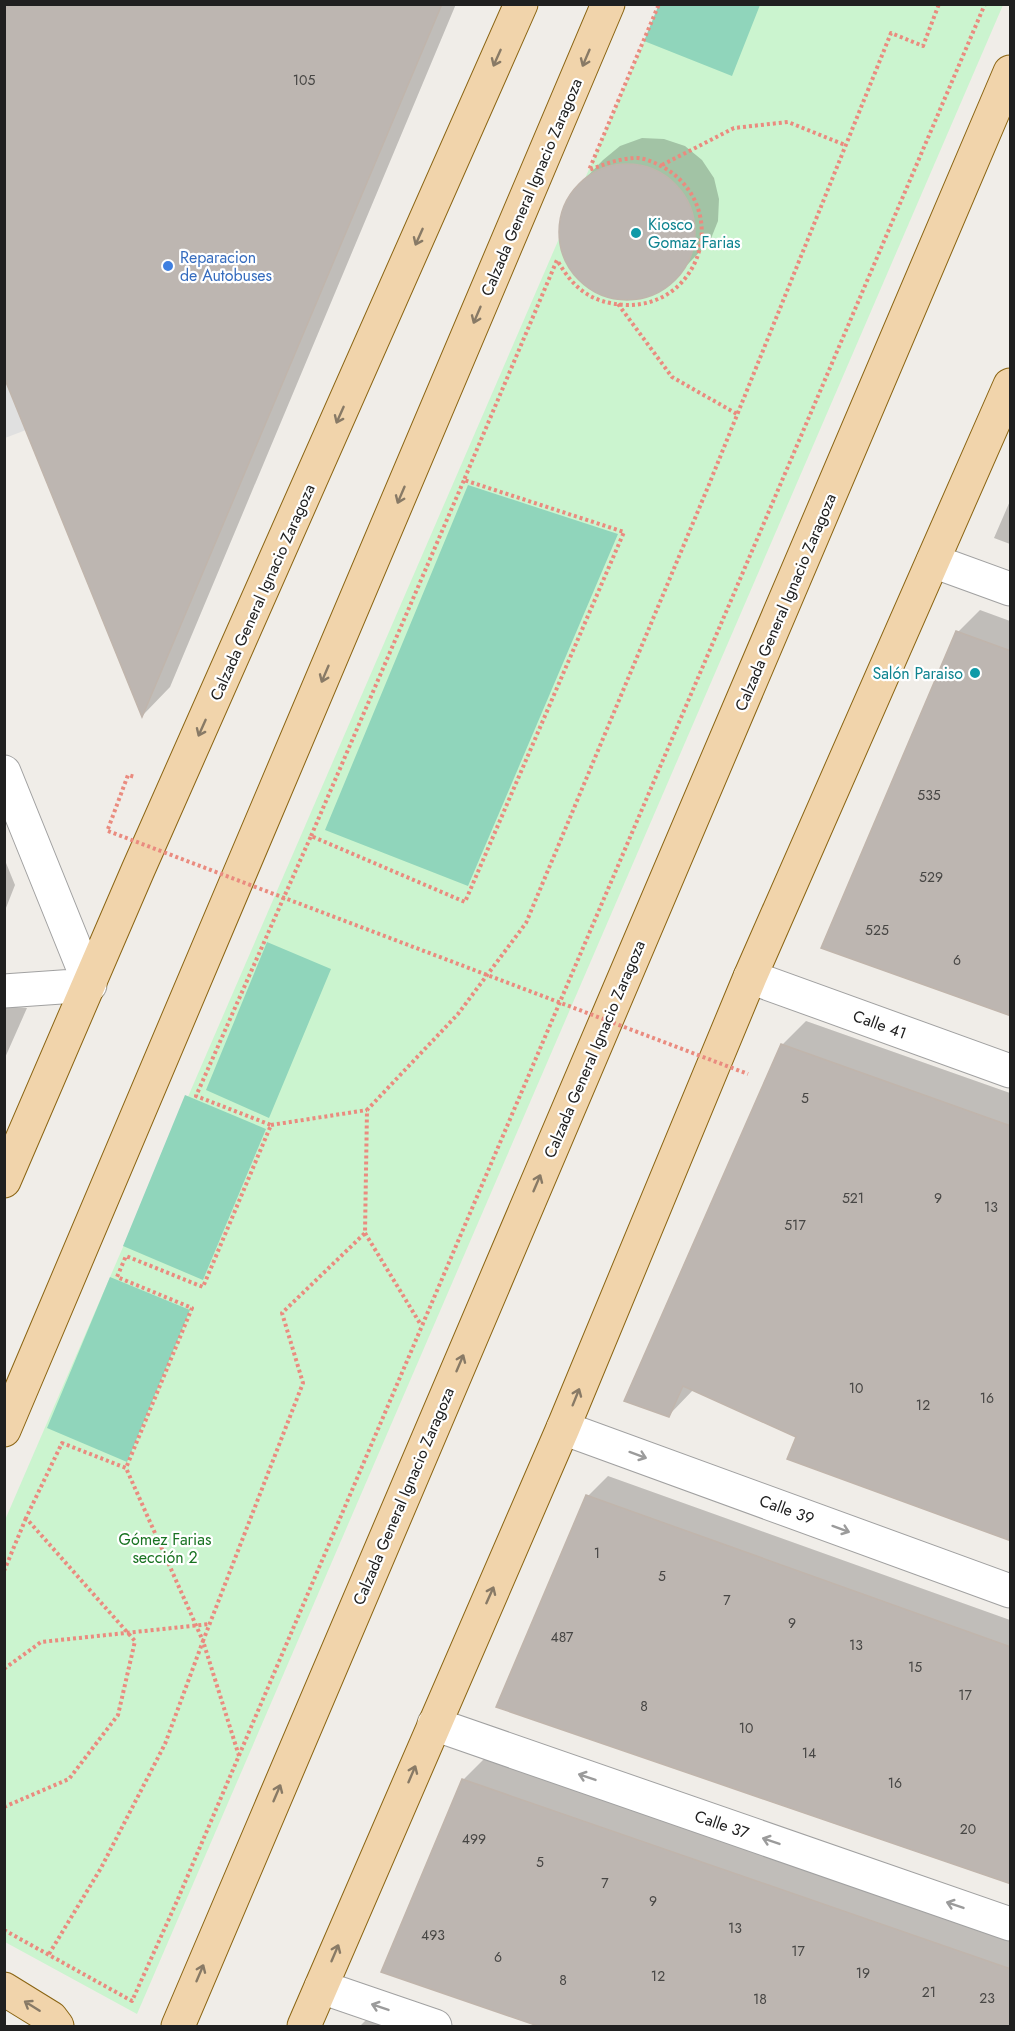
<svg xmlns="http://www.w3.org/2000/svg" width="1015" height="2031" viewBox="0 0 1015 2031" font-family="Jost,sans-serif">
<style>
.park{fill:#cbf4cf}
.pitch{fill:#90d5bb}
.parking{fill:#e0e0e0}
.shadow{fill:#0003}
.building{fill:#bdb6b1;stroke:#c0b5ac;stroke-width:1.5}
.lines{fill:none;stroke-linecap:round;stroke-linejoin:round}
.minor-casing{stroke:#a1a1a1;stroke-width:35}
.major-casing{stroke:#8a6412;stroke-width:35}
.path{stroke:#ea8b7f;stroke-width:4;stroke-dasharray:3 3;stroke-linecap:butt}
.minor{stroke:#fff;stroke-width:33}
.major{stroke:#f1d4ab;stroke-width:33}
.path-bridge{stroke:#ea8b7f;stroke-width:4;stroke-dasharray:3 3;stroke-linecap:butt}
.oneway{stroke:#887a66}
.oneway2{stroke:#9b9b9b}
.culture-dot{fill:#0f9aa8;stroke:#fff;stroke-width:2}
.shop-dot{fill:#3f7fe0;stroke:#fff;stroke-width:2}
.labels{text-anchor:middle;stroke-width:4.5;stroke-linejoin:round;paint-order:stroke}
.number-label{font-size:14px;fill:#474644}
.street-label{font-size:16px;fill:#202020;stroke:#fff}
.culture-label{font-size:16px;fill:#0d838f;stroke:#fff;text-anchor:start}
.shop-label{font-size:16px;fill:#366cbe;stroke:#fff;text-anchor:start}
.park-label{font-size:16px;fill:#197322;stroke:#fff}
</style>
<rect width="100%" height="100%" fill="#f0ede8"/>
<path class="park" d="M660 5H1003L137 2014 5 1942V1520Z"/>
<path class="pitch" d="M659 4 760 5 732 76 644 41Z
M468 485 618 534 468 886 325 830Z
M267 942 331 969 269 1118 206 1090Z
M185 1095 266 1129 203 1280 123 1246Z
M110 1277 190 1310 127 1462 47 1428Z"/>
<path class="parking" d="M4 377 26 430 5 438H4Z"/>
<path class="shadow" d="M4 4H456L170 687 143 715Z
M642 138 664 139 685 146 702 160 714 178 719 199 718 221 710 241 669 284 650 295 630 299 608 296 588 286 572 270 562 250 560 228 565 205 577 187 603 160 620 146Z
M1010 501V544L994 538Z
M980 610 1010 621V1014L958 632Z
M4 858 15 885 4 913Z
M4 1006 27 1008 4 1060Z
M806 1021 1010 1093V1539L798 1436 694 1389 669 1415 782 1045Z
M608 1476 1010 1620V1882L588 1496Z
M485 1758 1010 1941V2026H544L383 1971 464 1779Z
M367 2019 388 2026H360Z"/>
<path class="building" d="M4 4H442L142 717 4 377Z
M559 232a68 68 0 1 1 136 0a68 68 0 1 1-136 0Z
M956 631 1011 651V1016L821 948Z
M781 1044 1011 1126V1541L787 1459 796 1437 683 1386 669 1417 624 1401Z
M586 1495 1011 1647V1884L496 1707Z
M462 1779 1011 1969V2026H538L381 1972Z"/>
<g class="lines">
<defs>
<path id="minor" d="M933 561 1010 589
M4 772 90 985 4 991
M750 977 1010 1071
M563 1428 1010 1591
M434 1724 1010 1924
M321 1987 435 2026"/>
<path id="major" d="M4 1181 138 870 521 4
M4 1430 608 4
M4 1989 51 2018 57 2026
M178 2026 1010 72
M304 2026 563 1428 750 977 1010 385"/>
</defs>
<use href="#minor" class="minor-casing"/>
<use href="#major" class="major-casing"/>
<path class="path" d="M662 165 734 128 788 122 845 145
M618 304 672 377 737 414
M108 829 128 775 135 777
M311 836 464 480
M271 1125 367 1110
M365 1233 421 1325
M4 1571 26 1518
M4 1669 41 1642 210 1624
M239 1756 203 1641 303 1383 282 1313 365 1233 367 1110 458 1014 526 923 708 487 891 33 923 46 939 4
M4 1807 69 1779 118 1715 135 1641 26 1518 62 1443 126 1468 192 1308 117 1277 126 1256 203 1287 271 1125 196 1096 311 836 465 902 624 532 464 480 557 260C574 289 591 303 626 305 698 307 730 216 671 172 662 166 649 159 638 158 620 158 605 164 589 170L659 4
M4 1930 132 2001 177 1901 985 4
M49 1954 101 1868 165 1744 203 1641 126 1468"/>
<use href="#minor" class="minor"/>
<use href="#major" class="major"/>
<path class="path-bridge" d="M108 831 748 1074"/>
</g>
<defs><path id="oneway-shaft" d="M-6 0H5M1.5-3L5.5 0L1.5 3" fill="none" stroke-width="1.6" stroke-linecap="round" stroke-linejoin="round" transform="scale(1.5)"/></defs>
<g class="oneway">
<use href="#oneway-shaft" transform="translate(497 58) rotate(114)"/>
<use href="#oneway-shaft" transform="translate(586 58) rotate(113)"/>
<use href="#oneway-shaft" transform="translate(419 237) rotate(114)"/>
<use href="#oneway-shaft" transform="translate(477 315) rotate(113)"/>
<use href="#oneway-shaft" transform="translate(340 415) rotate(114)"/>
<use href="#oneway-shaft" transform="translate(401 495) rotate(113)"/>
<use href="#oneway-shaft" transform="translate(325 674) rotate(113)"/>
<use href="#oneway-shaft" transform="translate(202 728) rotate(114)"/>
<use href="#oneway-shaft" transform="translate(537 1183) rotate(-67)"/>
<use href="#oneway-shaft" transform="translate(460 1363) rotate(-67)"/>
<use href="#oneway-shaft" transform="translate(576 1397) rotate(-68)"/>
<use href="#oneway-shaft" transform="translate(490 1595) rotate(-66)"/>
<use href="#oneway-shaft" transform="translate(412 1774) rotate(-67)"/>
<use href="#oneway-shaft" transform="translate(277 1793) rotate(-67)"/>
<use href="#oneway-shaft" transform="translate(335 1953) rotate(-67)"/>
<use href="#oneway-shaft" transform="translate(200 1973) rotate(-67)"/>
<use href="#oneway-shaft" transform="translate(32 2006) rotate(-148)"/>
</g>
<g class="oneway2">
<use href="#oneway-shaft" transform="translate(638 1455) rotate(20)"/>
<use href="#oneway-shaft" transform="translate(841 1529) rotate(20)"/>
<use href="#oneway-shaft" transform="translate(587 1777) rotate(-161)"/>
<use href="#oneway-shaft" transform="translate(771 1841) rotate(-161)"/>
<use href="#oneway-shaft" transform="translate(955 1905) rotate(-161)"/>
<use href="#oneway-shaft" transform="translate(380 2007) rotate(-161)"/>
</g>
<g class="culture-dot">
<circle cx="636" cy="233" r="6"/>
<circle cx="975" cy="673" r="6"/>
</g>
<circle class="shop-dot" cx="168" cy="266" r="6"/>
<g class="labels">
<g class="number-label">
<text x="304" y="85">105</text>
<text x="929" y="800">535</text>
<text x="931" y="882">529</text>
<text x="877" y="935">525</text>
<text x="957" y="965">6</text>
<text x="805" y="1103">5</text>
<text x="853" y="1203">521</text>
<text x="938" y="1203">9</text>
<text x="991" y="1212">13</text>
<text x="795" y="1230">517</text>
<text x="856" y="1393">10</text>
<text x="987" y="1403">16</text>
<text x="923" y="1410">12</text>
<text x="597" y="1558">1</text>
<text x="662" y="1581">5</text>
<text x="727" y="1605">7</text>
<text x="792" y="1628">9</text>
<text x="562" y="1642">487</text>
<text x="856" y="1650">13</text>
<text x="915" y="1672">15</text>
<text x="965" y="1700">17</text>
<text x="644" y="1711">8</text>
<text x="746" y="1733">10</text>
<text x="809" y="1758">14</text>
<text x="895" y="1788">16</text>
<text x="968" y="1834">20</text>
<text x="474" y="1844">499</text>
<text x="540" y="1867">5</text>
<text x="605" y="1888">7</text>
<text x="653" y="1906">9</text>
<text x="735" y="1933">13</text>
<text x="433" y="1940">493</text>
<text x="798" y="1956">17</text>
<text x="498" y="1962">6</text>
<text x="863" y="1978">19</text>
<text x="658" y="1981">12</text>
<text x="563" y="1985">8</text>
<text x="929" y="1997">21</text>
<text x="987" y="2003">23</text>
<text x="760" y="2004">18</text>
</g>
<g class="street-label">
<text transform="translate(531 187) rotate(-67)" y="6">Calzada General Ignacio Zaragoza</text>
<text transform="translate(262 592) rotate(-66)" y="6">Calzada General Ignacio Zaragoza</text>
<text transform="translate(785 602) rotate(-67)" y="6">Calzada General Ignacio Zaragoza</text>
<text transform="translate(880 1024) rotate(20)" y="6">Calle 41</text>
<text transform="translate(594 1049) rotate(-67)" y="6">Calzada General Ignacio Zaragoza</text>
<text transform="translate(403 1496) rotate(-67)" y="6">Calzada General Ignacio Zaragoza</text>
<text transform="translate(787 1509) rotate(20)" y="6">Calle 39</text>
<text transform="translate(722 1824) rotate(19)" y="6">Calle 37</text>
</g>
<g class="culture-label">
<text x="648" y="230">Kiosco<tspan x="648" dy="18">Gomaz Farias</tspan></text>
<text x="963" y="679" text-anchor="end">Salón Paraiso</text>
</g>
<g class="shop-label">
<text x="180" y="263">Reparacion<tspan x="180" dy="18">de Autobuses</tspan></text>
</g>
<g class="park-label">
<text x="165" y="1545">Gómez Farias<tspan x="165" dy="18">sección 2</tspan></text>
</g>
</g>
<rect width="1015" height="2031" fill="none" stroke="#202020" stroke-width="12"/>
</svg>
